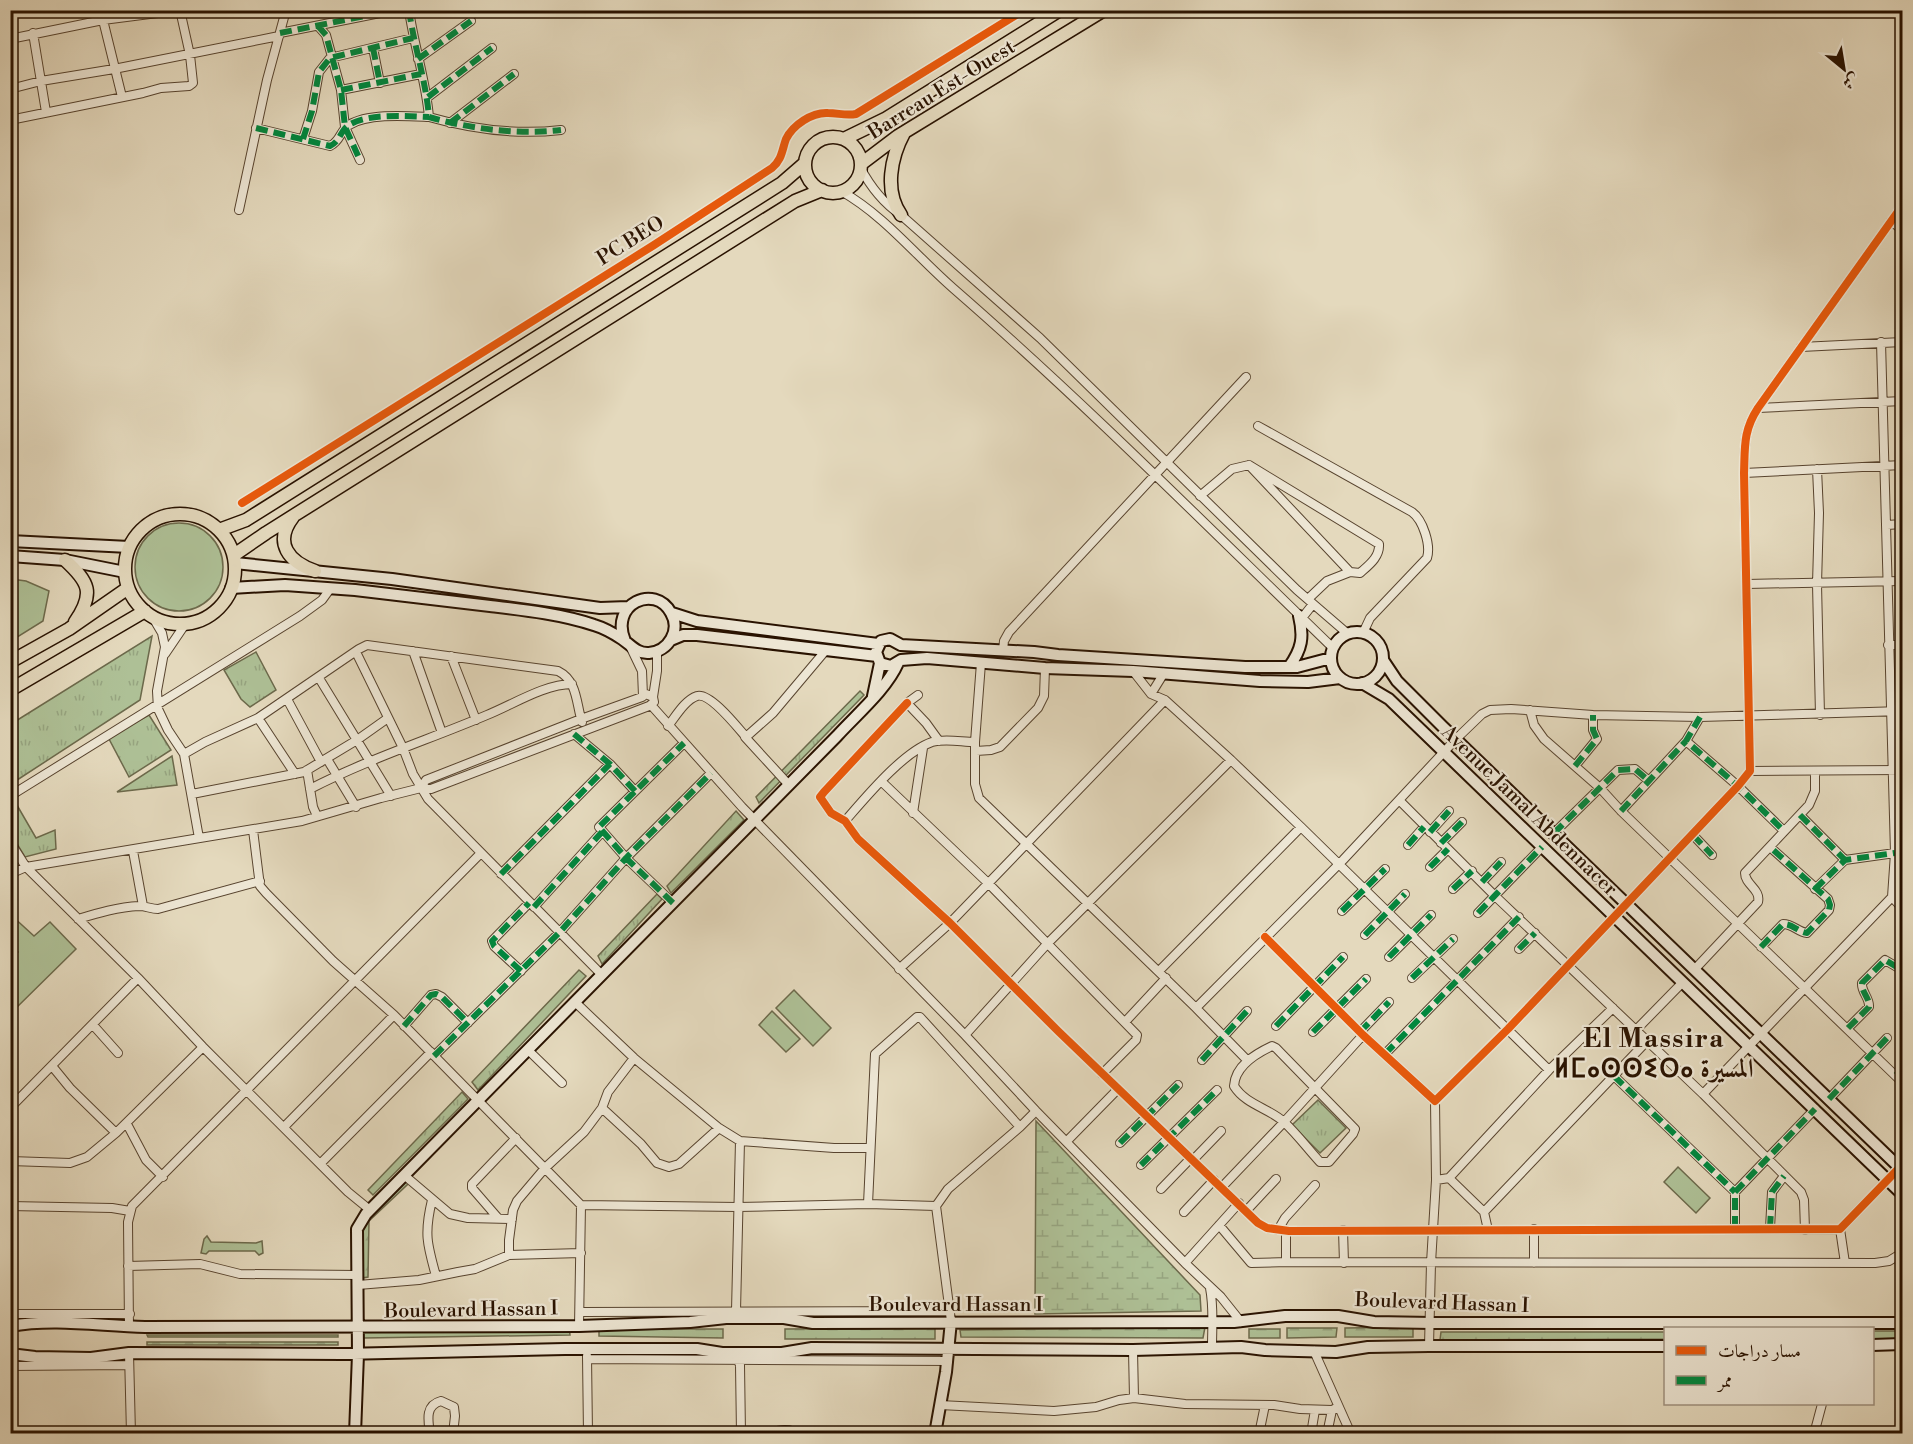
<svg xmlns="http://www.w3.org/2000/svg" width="1913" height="1444" viewBox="0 0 1913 1444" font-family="'Libre Bodoni',Amiri,'Noto Sans Tifinagh',serif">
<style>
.green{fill:#aec096;stroke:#6c694b;stroke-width:1.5}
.forest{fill:url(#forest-firs);stroke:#6c694b;stroke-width:1.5}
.wetland{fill:url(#wetland-marsh);stroke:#6c694b;stroke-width:1.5}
.park{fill:url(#park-tufts);stroke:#6c694b;stroke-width:1.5}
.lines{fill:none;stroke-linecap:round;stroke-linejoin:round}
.street-casing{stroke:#58442f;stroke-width:10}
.secondary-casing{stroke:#291200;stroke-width:14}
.primary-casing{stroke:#291200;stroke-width:15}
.street{stroke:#ede6d4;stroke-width:8}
.secondary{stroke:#ede6d4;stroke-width:10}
.primary{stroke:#e4d9bd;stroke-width:12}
.quiet{stroke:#00873e;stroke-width:6;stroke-dasharray:12 6;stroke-linecap:butt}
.cycleway-casing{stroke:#ede6d4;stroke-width:11}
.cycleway{stroke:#e8590c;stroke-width:8}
.labels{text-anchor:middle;stroke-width:4.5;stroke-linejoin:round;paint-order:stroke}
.street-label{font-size:20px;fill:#291200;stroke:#ede6d4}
.district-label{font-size:26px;font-weight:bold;letter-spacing:1.5px;fill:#291200;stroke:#ede6d4}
</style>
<defs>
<pattern id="forest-firs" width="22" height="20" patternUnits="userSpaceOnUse" patternTransform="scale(1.5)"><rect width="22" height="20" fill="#aec096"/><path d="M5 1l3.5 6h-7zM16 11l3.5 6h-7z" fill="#96a480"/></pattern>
<pattern id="wetland-marsh" width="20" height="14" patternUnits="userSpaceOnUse" patternTransform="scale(1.5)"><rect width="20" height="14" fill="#aec096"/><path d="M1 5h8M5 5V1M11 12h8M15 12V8" fill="none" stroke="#96a480"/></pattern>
<pattern id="park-tufts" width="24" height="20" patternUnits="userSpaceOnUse" patternTransform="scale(1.5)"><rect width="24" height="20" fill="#aec096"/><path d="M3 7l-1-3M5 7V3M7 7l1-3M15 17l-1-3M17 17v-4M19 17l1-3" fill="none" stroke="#96a480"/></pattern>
</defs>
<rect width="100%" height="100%" fill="#e4d9bd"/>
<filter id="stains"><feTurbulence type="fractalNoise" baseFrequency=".00333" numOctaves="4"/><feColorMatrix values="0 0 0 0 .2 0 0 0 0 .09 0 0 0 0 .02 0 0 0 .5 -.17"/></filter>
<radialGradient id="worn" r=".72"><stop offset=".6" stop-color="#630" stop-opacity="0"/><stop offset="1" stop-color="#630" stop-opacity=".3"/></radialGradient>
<path class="green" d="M135 567a44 44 0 1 1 88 0a44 44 0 1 1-88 0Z
M11 579 26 581 49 591 43 621 11 641Z
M11 915 34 936 50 922 76 949 12 1012 10 1010 11 950 16 954 18 952 11 945Z
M794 990 831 1028 813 1046 776 1008Z
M772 1011 800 1039 786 1052 759 1025Z
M1678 1167 1710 1198 1696 1213 1664 1182Z
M207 1236 211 1242 256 1243 262 1241 263 1253 259 1255 255 1251H209L206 1254 201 1253 204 1239Z"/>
<path class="forest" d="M404 1177 408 1184 369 1221 368 1277 362 1278 361 1218Z
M569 1327 570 1335 363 1338 362 1329Z
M1205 1327 1203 1338 961 1337 960 1330Z
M1413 1327V1337H1345V1328Z
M935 1328V1339H785V1329Z
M1337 1328 1336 1337 1287 1338V1328Z
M599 1329H723V1338L599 1336Z
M1249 1329H1280V1338H1249Z
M1873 1331H1902V1339H1873Z
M1441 1332H1665L1666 1339 1440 1340Z
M147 1335H338V1337H148Z
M147 1342H338V1345H147Z"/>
<path class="wetland" d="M1036 1121 1200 1295 1201 1311 1035 1314Z"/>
<path class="park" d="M152 636 140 700 11 784V724Z
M256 652 276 690 250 707 241 699 224 670Z
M860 691 864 695 759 803 756 797Z
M149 715 171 750 129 777 108 737Z
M172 756 177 785 117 792Z
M14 800 36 838 55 830 56 849 25 857 11 834V802Z
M736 811 744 820 671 893 667 886Z
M657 894 662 899 602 964 598 956Z
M579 970 586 976 478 1090 472 1082Z
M462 1092 468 1099 373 1195 368 1190Z
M1318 1100 1346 1128 1320 1153 1292 1125Z"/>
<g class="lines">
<defs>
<path id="street" d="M409 10C414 46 426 81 429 117 471 129 518 135 561 130
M103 20 122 97
M318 26 326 35 341 90 345 127 360 160
M10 27 13 38
M33 33 46 112
M280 33 395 10
M10 39 103 20 181 10
M373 48 380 83
M418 59 471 21
M10 89 41 81 114 69 279 36
M341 90 421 74
M428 97 492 48
M10 120 143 93 161 88 189 86 193 83 190 55 180 10
M450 123 514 74
M256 128 330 146C341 141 340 130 349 125 368 113 407 116 429 117
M303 139 312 111 319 72 330 58 413 38
M860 167C870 186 883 203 901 215L1040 338 1297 590 1348 634
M841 191C885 216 916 256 954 289 1085 403 1208 527 1333 648
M239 210 267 80 286 10
M1891 221 1902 230
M1801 347 1902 342
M1758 408 1902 401
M1258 426 1412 512C1423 520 1431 545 1427 558L1370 618 1363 633
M1817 469 1819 513 1817 584 1820 715
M1744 473 1902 465
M1200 496 1232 469 1249 465 1379 544C1380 557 1369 565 1360 573L1350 572 1249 465
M1887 525 1902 524
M1747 584 1902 581
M1308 599 1327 581 1350 572
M152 616 162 633 165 647 157 691 158 709 168 730 184 754 199 838
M1302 618 1313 604
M1888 645H1902
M631 648 642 671 643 696
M1003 650 1004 641 1009 632 1246 377
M413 651 442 733
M356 652 403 748 413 774 428 799 602 975
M165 654 186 623
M451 656 476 720
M981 663 975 742V784L979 798 1196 1008 1343 860 1456 739 1482 714 1490 710 1511 709 1593 715 1700 717 1902 711
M1133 671 1151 694 1165 700 1231 760 1301 827 1549 1070
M319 678 391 796
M1151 694 1164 673
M918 695 907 703 926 723 939 741
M653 697 657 671V651
M287 699 321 762
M907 703 824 792 820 797 831 813 845 821 858 839 950 923 1058 1031 1258 1223 1267 1228 1289 1231 1840 1229 1902 1165
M651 705 742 807 965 1035 1036 1111 1185 1263 1221 1297 1241 1322
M1530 710 1534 725 1544 739 1600 788 1621 811C1715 901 1808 992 1902 1082
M1700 717 1686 741 1738 786 1784 831
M258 718 295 774
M668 726C676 716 685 700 697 696 710 692 738 728 746 737L773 713 826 650
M574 734 610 764 635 791
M745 737 789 785
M976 751 991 750 1000 747 1038 708 1044 696 1045 668
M184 754 205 742 258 718 359 649 367 645 558 671C578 681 576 704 582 722
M327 759 356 807
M1575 766 1597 739 1593 730V715
M307 770 313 807 317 816
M1750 771 1902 770
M881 781 988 883 1135 1033 1137 1035 1136 1040 1102 1074
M310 789C368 759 428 740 487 715 512 705 545 684 572 684
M192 794 304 772 357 740 388 718
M10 796 300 616 322 600 330 589
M1399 800 1494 895 1703 1094 1801 1192 1804 1200 1805 1230
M1621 811 1686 741
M913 813 923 748
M1800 815 1845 860
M845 821C866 797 903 752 932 742 945 738 962 742 975 742
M253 830 260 886 266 893 333 961 394 1015 581 1205 738 1207 868 1204 936 1206
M1430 832 1449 811
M1554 833 1618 770 1635 769 1649 781
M1693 835 1712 855
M10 842 26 867 138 978 203 1047 348 1192 370 1210
M1441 843 1462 822
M1408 845 1424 827
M133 851 143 906
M1430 867 1448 849
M10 874 26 867 302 821 381 798 421 788 431 789 649 706 654 702 653 697 646 694 642 697 581 719 426 780 421 788
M501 874 610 764
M1482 882 1501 862
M1453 889 1472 871
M1815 889 1845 860 1895 853 1902 850
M1892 897 1902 908
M673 903 626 858 599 827 684 743
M534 907 602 832
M1342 911 1385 869
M1478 913 1542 847
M78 919C98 913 118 907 139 906 146 906 151 909 158 909L260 881
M1365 935 1405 894
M1265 937 1363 1035 1435 1101 1508 1029 1738 786 1750 771 1744 473C1745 447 1743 431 1758 408L1902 206
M1761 947 1783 924C1793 924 1798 932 1807 933L1829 910 1830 905 1828 899 1770 847
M1519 949 1535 933
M1389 957 1431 915
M899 969 950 923 1165 700
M1695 969 1758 902C1761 889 1745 885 1745 873L1809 805 1815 791V771
M521 971 494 946 492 941 529 903
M1159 971 1301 827
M1412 978 1453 939
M575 1002 634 1058 719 1128
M1196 1008 1247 1060
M1125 1022 1166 978
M93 1025 118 1053
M404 1026 431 995 436 994 442 997 468 1023
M1276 1026 1343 957
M1848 1028 1869 1007C1870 998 1861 992 1862 983L1885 960 1902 970
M1636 1030 1683 982
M1313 1032 1366 979
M1360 1032 1389 1002
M965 1035 1047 944 1231 760
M1272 1046 1276 1048 1355 1129 1353 1134 1329 1162H1320C1308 1149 1297 1134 1284 1122 1269 1108 1246 1105 1234 1086 1235 1066 1255 1054 1272 1046Z
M528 1050 562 1083
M1385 1054 1519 917
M434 1056 559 933 626 858 711 773
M1202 1060 1247 1011
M52 1066 70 1088 116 1133
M1614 1076 1735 1192
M1703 1094 1892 897 1895 853 1881 342
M1829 1099 1887 1038
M10 1108 138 978
M602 1108 641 1144 657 1163 669 1167 679 1164 719 1128 740 1141 834 1148H870
M127 1124 146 1160 163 1177
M284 1127 394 1015
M1020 1127 1036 1111
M1067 1141 1118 1089
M1120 1143 1178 1085
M1193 1160 1221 1131
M10 1161 70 1163 87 1157 116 1133 203 1047
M321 1163 431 1052
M1141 1165 1217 1090
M404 1175 450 1214 468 1218 512 1219
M1449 1178 1484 1212
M1436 1180 1449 1178 1549 1070 1613 1008
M1222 1187 1284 1122 1363 1035
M1161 1189 1191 1158
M432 1200C424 1233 427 1244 436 1276
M868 1204 875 1054 917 1017H920L1020 1127 948 1189 936 1206 951 1321
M10 1206 112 1208 130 1211
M1246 1211 1276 1179
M1184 1212 1214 1180
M498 1218 472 1188V1184L516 1138
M1219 1225 1251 1263 1288 1262 1875 1263 1889 1261 1902 1253
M1735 1228V1192L1815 1109
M1770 1228 1772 1192 1784 1176
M1840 1229 1845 1263
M1278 1230 1285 1218 1315 1185
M1343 1230 1344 1263
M1488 1230 1484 1212 1647 1041
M509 1255V1240L513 1210 517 1201 545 1168 584 1132 602 1108 608 1092 634 1058
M1286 1262V1231
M1185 1263 1239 1203
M1534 1263V1229
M128 1266 200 1264 240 1274 358 1275
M358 1285 419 1280 458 1272 475 1269 509 1255 581 1253
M1210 1288C1214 1308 1212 1327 1212 1347
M736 1311 740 1141
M580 1312 950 1311
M10 1314H130
M579 1326 581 1205
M129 1327 128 1222 132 1206 480 854
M1429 1346 1431 1263 1436 1180 1435 1101
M1133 1350 1134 1398
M1314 1351 1351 1434
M129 1353 131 1434
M587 1356 588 1434
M737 1358 740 1365 741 1434
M587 1359 948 1361
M10 1366 129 1365
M940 1405 1054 1411 1096 1407 1119 1400 1134 1398 1185 1404 1274 1405 1300 1409 1332 1410 1338 1407
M430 1434C428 1420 425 1405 441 1401L454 1407 455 1416 453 1434
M764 1434C774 1432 789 1426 797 1434
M1259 1434 1265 1405
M1311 1434 1315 1410
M1327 1434 1332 1410
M1814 1434 1822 1404"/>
<path id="secondary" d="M10 541 129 547
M10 556 65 560 125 572
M235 563 392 579 600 608 628 607
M231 588 285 585 355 590C400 595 445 601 490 606 524 610 561 614 594 625 604 628 613 633 622 639 631 645 637 654 649 653 669 651 681 630 671 613 655 583 609 604 625 641
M672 613 697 621 878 644
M1331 658a26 26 0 1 1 52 0a26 26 0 1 1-52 0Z
M671 640 683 635H697L877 656
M1331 658 1297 667H1245L1058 655 1034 652 901 645 890 639 881 641 876 652 880 663 891 666 901 660 927 658 1045 668 1133 671 1260 681 1308 682 1340 678
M1383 660 1397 681 1442 726 1902 1170
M1289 667C1302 649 1304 637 1299 616
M1362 683 1389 699 1902 1194
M873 696 880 663
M10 1326C55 1318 100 1326 145 1327L579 1326 690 1322 726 1318H784L813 1323 1234 1322 1285 1316H1338L1374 1322 1432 1323H1902
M1872 1345 1902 1344
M10 1354 35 1357 91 1358 129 1353 342 1354 565 1349H697L722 1353H782L812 1348 1133 1350 1241 1347 1265 1350 1336 1352 1368 1347 1429 1346H1666
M355 1434 358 1354 357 1229 366 1214 837 736C857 714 886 690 898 663
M935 1434 946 1372 951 1321"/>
<path id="primary" d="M805 165a28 28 0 1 1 56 0a28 28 0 1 1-56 0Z
M844 139 885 119 1060 10
M861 164 898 136 1104 10
M901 215C884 191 891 157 904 133
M125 569a55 55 0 1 1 110 0a55 55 0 1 1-110 0Z
M293 517C273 543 289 562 315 571
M219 530 246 520 782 183 805 163
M234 555 266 533 795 201 822 190
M65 560C89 582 95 593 75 622
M10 662 69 629 128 588
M10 690 145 611"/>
</defs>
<use href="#street" class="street-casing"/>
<use href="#secondary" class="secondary-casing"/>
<use href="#primary" class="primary-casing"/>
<use href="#street" class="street"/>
<use href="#secondary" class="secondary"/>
<use href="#primary" class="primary"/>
<path class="quiet" d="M409 10C414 46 426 81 429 117 471 129 518 135 561 130
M318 26 326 35 341 90 345 127 360 160
M280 33 395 10
M373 48 380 83
M418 59 471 21
M341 90 421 74
M428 97 492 48
M450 123 514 74
M256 128 330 146C341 141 340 130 349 125 368 113 407 116 429 117
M303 139 312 111 319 72 330 58 413 38
M1700 717 1686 741 1738 786 1784 831
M574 734 610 764 635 791
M1575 766 1597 739 1593 730V715
M1621 811 1686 741
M1800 815 1845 860
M1430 832 1449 811
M1554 833 1618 770 1635 769 1649 781
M1693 835 1712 855
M1441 843 1462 822
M1408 845 1424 827
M1430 867 1448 849
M501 874 610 764
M1482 882 1501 862
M1453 889 1472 871
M1815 889 1845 860 1895 853
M673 903 626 858 599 827 684 743
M534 907 602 832
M1342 911 1385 869
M1478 913 1542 847
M1365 935 1405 894
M1761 947 1783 924C1793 924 1798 932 1807 933L1829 910 1830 905 1828 899 1770 847
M1519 949 1535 933
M1389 957 1431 915
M521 971 494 946 492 941 529 903
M1412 978 1453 939
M404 1026 431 995 436 994 442 997 468 1023
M1276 1026 1343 957
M1848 1028 1869 1007C1870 998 1861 992 1862 983L1885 960 1902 970
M1313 1032 1366 979
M1360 1032 1389 1002
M1385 1054 1519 917
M434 1056 559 933 626 858 711 773
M1202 1060 1247 1011
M1896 1075 1902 1068
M1614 1076 1735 1192
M1829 1099 1887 1038
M1120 1143 1178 1085
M1141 1165 1217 1090
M1735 1228V1192L1815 1109
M1770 1228 1772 1192 1784 1176"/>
<defs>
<path id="cycleway" d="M242 503 654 245 772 168C782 160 782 150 786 139 793 125 812 112 828 113 838 113 846 116 856 114L1024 10
M907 703 824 792 820 797 831 813 845 821 858 839 950 923 1058 1031 1258 1223 1267 1228 1289 1231 1840 1229 1902 1165
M1265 937 1363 1035 1435 1101 1508 1029 1738 786 1750 771 1744 473C1745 447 1743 431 1758 408L1902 206"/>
</defs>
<use href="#cycleway" class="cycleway-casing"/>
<use href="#cycleway" class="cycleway"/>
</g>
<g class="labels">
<g class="street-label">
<text transform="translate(941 89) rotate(-32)" y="7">Barreau Est-Ouest</text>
<text transform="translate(630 240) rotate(-32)" y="7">PC BEO</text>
<text transform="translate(1530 810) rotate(44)" y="7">Avenue Jamal Abdennacer</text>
<text transform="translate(1442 1302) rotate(2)" y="7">Boulevard Hassan I</text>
<text x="956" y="1311">Boulevard Hassan I</text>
<text transform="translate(471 1309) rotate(-1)" y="7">Boulevard Hassan I</text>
</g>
<g class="district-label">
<text x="1654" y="1047">El Massira<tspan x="1654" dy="30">ⵍⵎⴰⵙⵙⵉⵔⴰ المسيرة</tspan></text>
</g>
</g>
<rect width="1913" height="1444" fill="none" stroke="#e4d9bd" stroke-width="36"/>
<rect x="12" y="12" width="1889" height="1420" fill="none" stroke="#291200" stroke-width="3"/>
<rect x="18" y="18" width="1877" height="1408" fill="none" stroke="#291200" stroke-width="1.5"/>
<rect x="1664" y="1327" width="210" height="78" fill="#ede6d4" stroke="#9f917f" stroke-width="1.5"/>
<rect x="1676" y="1346" width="30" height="9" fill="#e8590c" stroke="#9f917f" stroke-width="1.5"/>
<text x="1718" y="1357" font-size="18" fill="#291200">مسار دراجات</text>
<rect x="1676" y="1376" width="30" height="9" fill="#00873e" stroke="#9f917f" stroke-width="1.5"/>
<text x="1718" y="1387" font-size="18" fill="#291200">ممر</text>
<g transform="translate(1844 69) rotate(150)" stroke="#ede6d4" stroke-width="4.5" paint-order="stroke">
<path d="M0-4.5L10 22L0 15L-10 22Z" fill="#291200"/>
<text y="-9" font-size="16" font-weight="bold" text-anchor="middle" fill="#291200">ش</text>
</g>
<rect width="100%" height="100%" filter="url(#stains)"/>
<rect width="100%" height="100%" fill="url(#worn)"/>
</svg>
